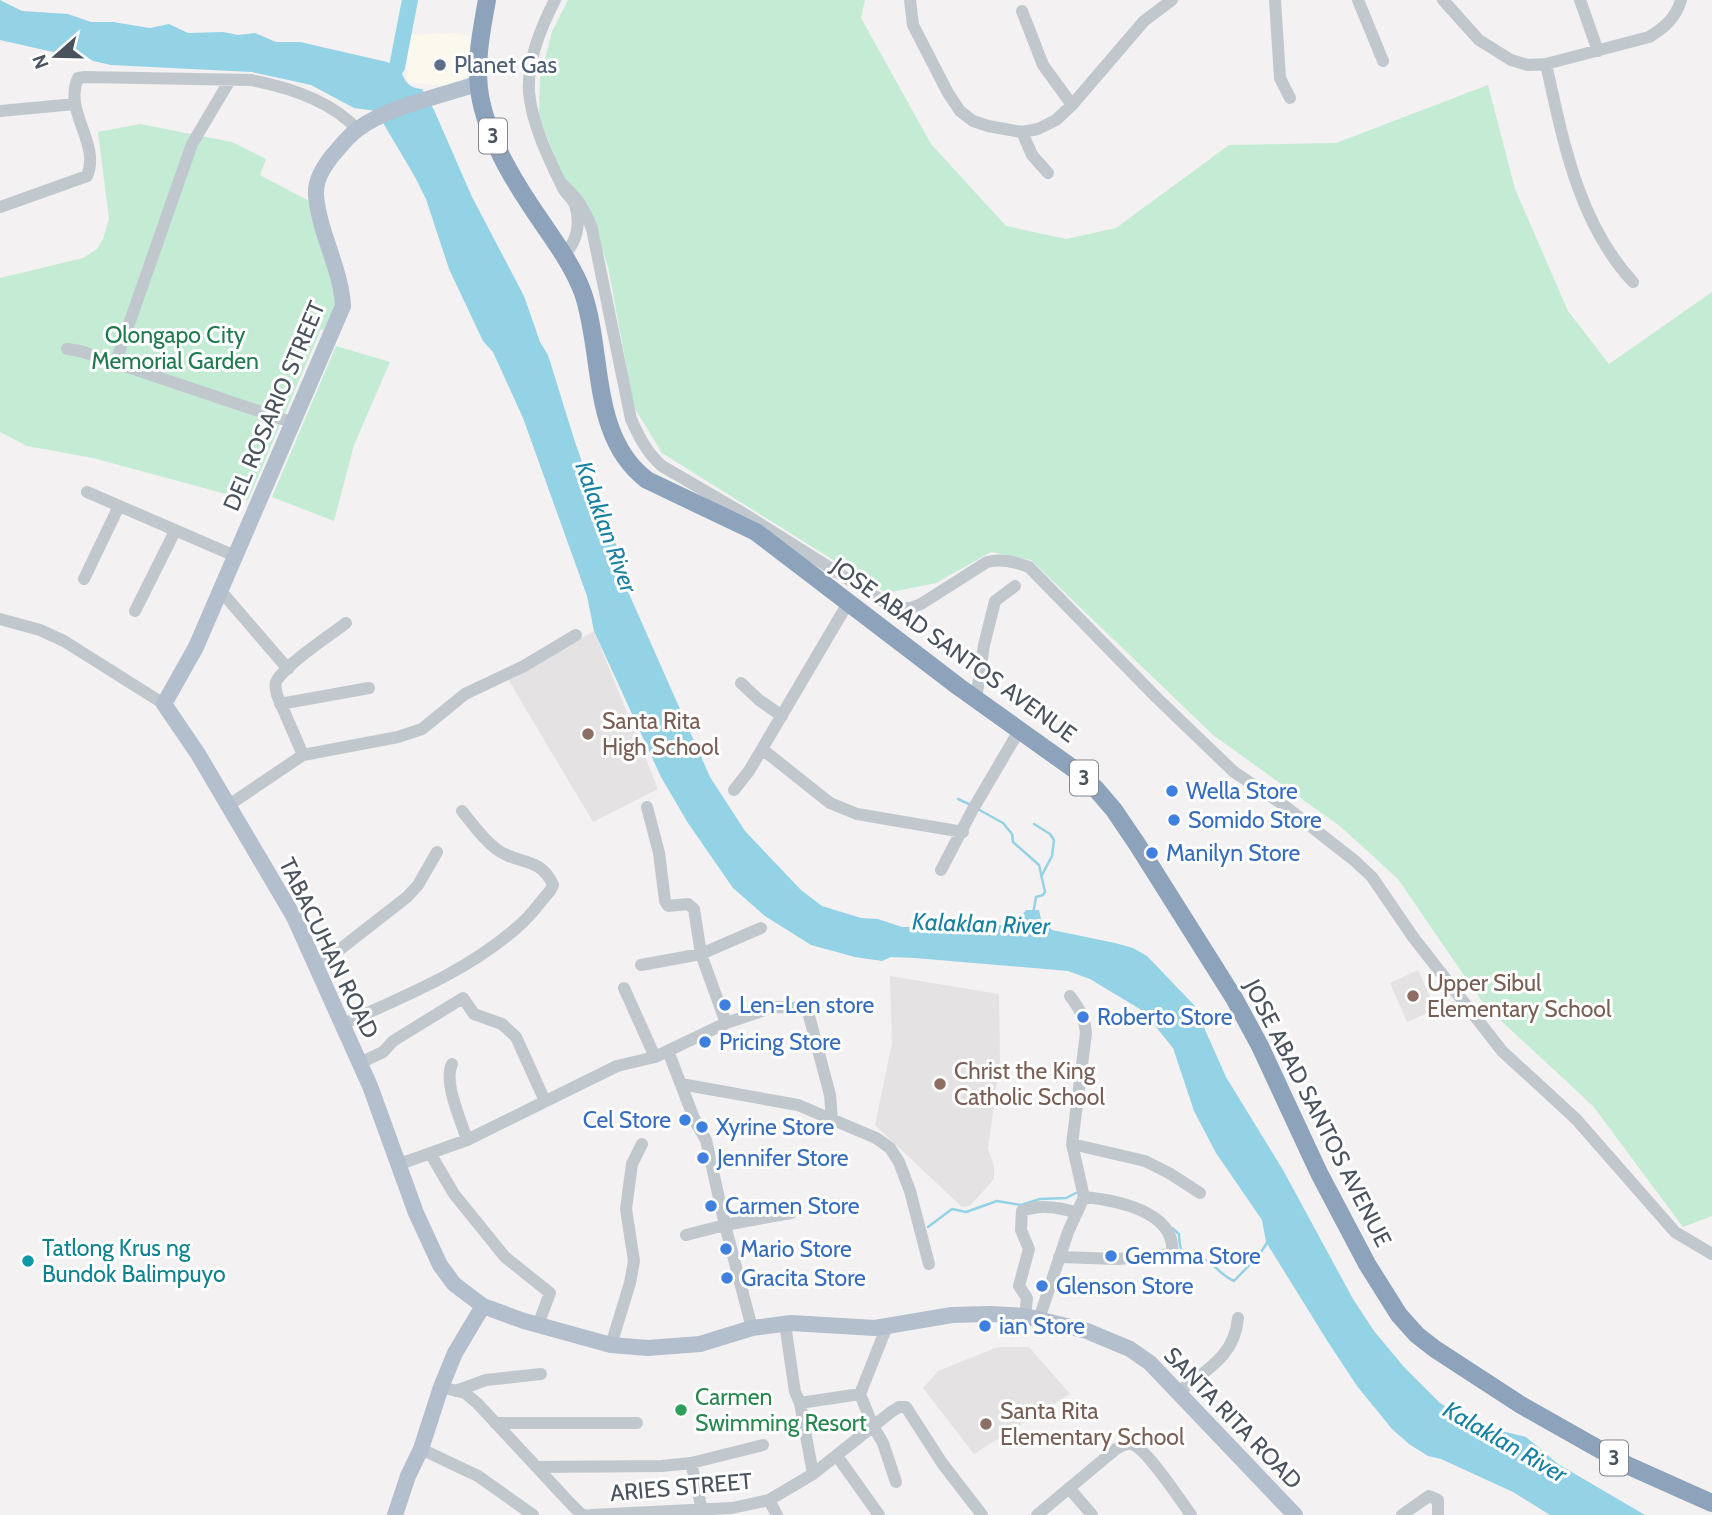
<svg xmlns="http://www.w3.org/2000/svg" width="1712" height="1515" viewBox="0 0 1712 1515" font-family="Cabin,sans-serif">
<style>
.commercial{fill:#fbf8ed}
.education{fill:#e4e2e2}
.green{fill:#c4ecd5}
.water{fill:#94d2e6}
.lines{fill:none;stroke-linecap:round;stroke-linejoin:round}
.stream{stroke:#94d2e6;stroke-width:2.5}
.river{stroke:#94d2e6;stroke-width:16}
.minor{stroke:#c0c8ce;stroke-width:12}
.major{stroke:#b3bfcd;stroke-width:16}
.highway{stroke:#8da2bb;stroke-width:18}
.service-dot{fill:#5c6f8a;stroke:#fff;stroke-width:2.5}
.education-dot{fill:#8d6e63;stroke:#fff;stroke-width:2.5}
.shop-dot{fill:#3f7fe0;stroke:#fff;stroke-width:2.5}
.culture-dot{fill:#0f9aa8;stroke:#fff;stroke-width:2.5}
.leisure-dot{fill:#2e9e5b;stroke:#fff;stroke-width:2.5}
.labels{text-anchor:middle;stroke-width:6;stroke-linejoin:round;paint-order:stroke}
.shield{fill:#fff;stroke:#80878e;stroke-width:2}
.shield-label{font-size:21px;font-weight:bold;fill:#4a535d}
.service-label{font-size:23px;fill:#4e5e75;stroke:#fff;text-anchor:start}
.park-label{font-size:23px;fill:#1f7a50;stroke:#fff}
.street-label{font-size:23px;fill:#4a535d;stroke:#fff}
.education-label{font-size:23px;fill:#785e54;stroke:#fff;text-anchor:start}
.shop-label{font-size:23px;fill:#366cbe;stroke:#fff;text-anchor:start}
.culture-label{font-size:23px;fill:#0d838f;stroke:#fff;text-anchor:start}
.leisure-label{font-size:23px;fill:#27864d;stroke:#fff;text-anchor:start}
.water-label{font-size:24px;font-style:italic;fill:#1880a2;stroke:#fff}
</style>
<rect width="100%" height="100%" fill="#f3f1f1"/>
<path class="commercial" d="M453 33 470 36 467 78 445 86 407 82 408 35Z"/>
<path class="education" d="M594 631 658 789 593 822 508 679Z
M1418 970 1436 1009 1407 1022 1390 983Z
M890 976 999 994 1000 1060 988 1149 994 1166V1179L970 1206 962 1207 875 1125 892 1043Z
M998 1347H1029L1070 1394 974 1454 923 1388 938 1371Z"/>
<path class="green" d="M568 0H865L861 18 931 144 1006 226 1066 239 1116 228 1229 145 1336 143 1488 85 1515 189 1568 311 1609 364 1712 292V1216L1683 1227 1593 1106 1485 1006 1398 879 1341 827 1213 735 1031 560 991 552 936 583 886 593 662 453 634 407 608 267 589 208 563 177 539 117 540 78 552 32Z
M140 124 232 142 266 159 260 175 313 203 341 300 326 332 321 329 248 500 93 458 27 446 0 432V278L83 258 97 249 103 239 109 219 98 132Z
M336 346 390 362 354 445 334 521 272 497Z"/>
<path class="water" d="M0 0 22 11 68 14 91 22H113L150 28 169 24 188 33 223 32 238 35 255 33 276 42H300L387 62 400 69C405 81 408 88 422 89L434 110 472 197 524 296 540 342 548 355 575 442 607 532 611 530 627 576 626 587 710 777 745 831 801 890 822 906 861 918 878 919 902 927 1012 925 1017 922 1026 910H1039L1041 919 1052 930 1115 943 1133 948 1147 956 1194 1005 1226 1077 1283 1170 1353 1299 1374 1331 1404 1367 1440 1403 1473 1424 1526 1437 1558 1464 1645 1515H1550L1513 1492 1441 1459 1428 1456 1409 1444 1392 1429 1357 1386 1328 1342 1266 1242 1262 1220 1216 1153 1194 1111 1173 1048 1143 1011 1090 979 1068 971 915 958 891 957 882 961 855 957 811 945 765 916 733 888 688 823 661 777 594 631 587 596 523 418 493 352 483 341 449 269 426 199 415 177 376 111 354 108 311 85 252 72 111 65 0 40Z"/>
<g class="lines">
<path class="stream" d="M958 799 971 805
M976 808 1003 823 1012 834 1013 842 1039 865 1045 892 1043 895 1036 897 1033 914
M1034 824 1050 834 1054 840 1052 856 1042 875
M928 1227 952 1209 966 1212 997 1201 1021 1205 1040 1199 1066 1198 1076 1193
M1172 1228 1179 1234C1180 1266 1189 1251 1207 1261 1217 1267 1222 1276 1234 1281L1259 1255 1269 1240"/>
<path class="river" d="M382 80 397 67 410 0"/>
<path class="minor" d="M555 0C541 27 527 61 529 92 532 125 549 159 563 188 566 195 573 198 575 205 581 223 577 242 564 255
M910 0 913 25 948 93 960 111 973 121 988 126 1022 132 1038 129 1056 120 1072 105 1144 21 1172 0
M1275 0 1280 78 1290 98
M1358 0 1383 61
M1443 0 1479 40 1511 60 1528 65 1546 64 1649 37C1664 28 1676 18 1681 0
M1580 0 1598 51
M1022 11 1043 65 1072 105
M1546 64C1563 140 1578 223 1633 282
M0 111 75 104
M1022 132 1032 155 1048 173
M560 182C576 196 585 209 592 229L631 419C639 437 647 453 662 466L741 512 894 608H911L921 604 987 562C1003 558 1014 562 1029 567L1156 697 1234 772 1281 803 1355 861 1372 877 1413 937 1502 1051 1576 1119 1675 1232 1712 1254
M0 207 87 176C101 144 63 111 78 78L85 77 251 80C288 87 331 101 357 129
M67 349 80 351 294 423
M115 364 192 144 230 80
M87 492 235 556
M84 579 119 506
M220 590 288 669
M135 611 175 531
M0 619 40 630 64 641 164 704
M741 683 759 700 782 716
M976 699 984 645 995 601 1015 586
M280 704 369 688
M762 749 830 803 857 814 963 832
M303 755 277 695C276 689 274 685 277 680 289 662 328 637 346 623
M734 790 749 771 848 603
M229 805 303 755 398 737 422 729 465 694 524 666 576 635
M647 807 659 853 665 901 668 906 688 904 694 909 701 954 726 1023
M941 870 973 809 1020 729
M314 964 334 954 407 897 418 885 437 852
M641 965 701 954 761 928
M624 988 655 1057
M343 1024C405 996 471 970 522 923 532 914 541 901 550 891L553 885C540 855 515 865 495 848 482 838 472 823 462 811
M668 1051 695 1121 706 1140 725 1225 752 1328
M360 1063 383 1052 393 1041 463 998 474 1014 502 1024 516 1037 545 1101
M452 1064C443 1082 461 1120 467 1140
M681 1084 798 1105 876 1138 890 1148 899 1162 910 1191 929 1264
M1072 1144 1145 1161 1169 1173 1200 1193
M430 1153 454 1194 505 1257 550 1293 538 1325
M397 1165 467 1140 617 1066 655 1057 726 1023 774 1007 798 1008 808 1012 830 1095 832 1119
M686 1235 725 1225 791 1213
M1059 1257 1118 1259 1172 1254C1177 1211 1115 1200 1084 1197
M1025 1316 1027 1298 1019 1286 1029 1249 1021 1230 1022 1211C1040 1204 1059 1207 1077 1213
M1039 1319 1068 1232 1084 1197 1072 1144 1086 1033C1085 1018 1079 1008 1070 996
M785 1324 795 1392 800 1403
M887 1326 860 1394 873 1426 883 1443 896 1482
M611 1345 630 1283 634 1261 626 1209 632 1164 642 1144
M441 1387 465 1393 478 1404 570 1503 582 1515H585
M456 1391 486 1380 541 1374
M1180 1391C1206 1370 1235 1356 1238 1318
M495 1423H637
M421 1449 478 1476 533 1515
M837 1456 879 1515
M691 1463 702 1510
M537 1467 662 1466 691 1463 763 1445
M813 1474 800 1403 860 1394
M1069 1488 1092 1515
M769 1500 777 1515
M591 1515 732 1508 769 1500 813 1474 891 1412 899 1407H906L942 1463 982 1515
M1037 1515 1116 1449C1121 1446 1126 1443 1132 1444 1147 1449 1181 1501 1191 1515
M1402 1515 1429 1496 1438 1500V1515"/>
<path class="major" d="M479 83C443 96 389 106 358 129 348 136 340 147 332 156 323 168 315 180 316 195 319 233 341 268 343 306L196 647 164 704 198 754 294 917 370 1086 416 1213 440 1265 454 1284 483 1306 524 1321 611 1345 648 1348 700 1344 752 1328 791 1323 875 1328 952 1315 991 1314 1025 1316 1087 1331 1130 1349 1150 1363 1295 1515
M395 1515 408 1476 421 1449 441 1387 455 1353 483 1306"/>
<path class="highway" d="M487 0C481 32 474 68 481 101 490 144 518 188 543 224 558 246 574 268 583 293 604 355 590 437 647 480L756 532 959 687 1078 772 1096 789 1114 810 1137 844 1234 998 1260 1046 1319 1173 1367 1264 1399 1315 1417 1335 1435 1349 1521 1405 1629 1466 1712 1503"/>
</g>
<circle class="service-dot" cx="440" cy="65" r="7"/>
<g class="education-dot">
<circle cx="588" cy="734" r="7"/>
<circle cx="1413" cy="996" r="7"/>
<circle cx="940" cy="1084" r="7"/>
<circle cx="986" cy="1424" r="7"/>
</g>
<g class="shop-dot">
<circle cx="1172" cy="791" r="7"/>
<circle cx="1174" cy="820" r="7"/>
<circle cx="1152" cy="853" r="7"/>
<circle cx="725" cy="1005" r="7"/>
<circle cx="1083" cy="1017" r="7"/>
<circle cx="705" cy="1042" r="7"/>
<circle cx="685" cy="1120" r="7"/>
<circle cx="702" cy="1127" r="7"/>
<circle cx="703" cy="1158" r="7"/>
<circle cx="711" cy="1206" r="7"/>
<circle cx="726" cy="1249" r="7"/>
<circle cx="1111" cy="1256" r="7"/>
<circle cx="727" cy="1278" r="7"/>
<circle cx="1042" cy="1286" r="7"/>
<circle cx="985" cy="1326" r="7"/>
</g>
<circle class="culture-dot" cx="28" cy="1261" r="7"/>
<circle class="leisure-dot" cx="681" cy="1410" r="7"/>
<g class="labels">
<g class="shield">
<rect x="479" y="118.5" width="28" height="35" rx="5"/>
<rect x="1070" y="760.5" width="28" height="35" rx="5"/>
<rect x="1600" y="1440.5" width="28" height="35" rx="5"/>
</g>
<g class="shield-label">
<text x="493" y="143">3</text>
<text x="1084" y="785">3</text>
<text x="1614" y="1465">3</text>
</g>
<g class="service-label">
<text x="454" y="73">Planet Gas</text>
</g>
<g class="park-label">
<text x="175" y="343">Olongapo City<tspan x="175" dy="26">Memorial Garden</tspan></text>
</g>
<g class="street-label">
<text transform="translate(274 406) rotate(-67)" y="8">DEL ROSARIO STREET</text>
<text transform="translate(954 650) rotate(36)" y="8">JOSE ABAD SANTOS AVENUE</text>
<text transform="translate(329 948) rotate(64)" y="8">TABACUHAN ROAD</text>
<text transform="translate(1318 1113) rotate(63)" y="8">JOSE ABAD SANTOS AVENUE</text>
<text transform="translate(1233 1418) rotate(46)" y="8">SANTA RITA ROAD</text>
<text transform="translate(681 1487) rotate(-5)" y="8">ARIES STREET</text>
</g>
<g class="education-label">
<text x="602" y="729">Santa Rita<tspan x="602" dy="26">High School</tspan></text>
<text x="1427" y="991">Upper Sibul<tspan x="1427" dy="26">Elementary School</tspan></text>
<text x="954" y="1079">Christ the King<tspan x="954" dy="26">Catholic School</tspan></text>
<text x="1000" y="1419">Santa Rita<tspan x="1000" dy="26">Elementary School</tspan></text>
</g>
<g class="shop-label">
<text x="1186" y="799">Wella Store</text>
<text x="1188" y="828">Somido Store</text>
<text x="1166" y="861">Manilyn Store</text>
<text x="739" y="1013">Len-Len store</text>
<text x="1097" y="1025">Roberto Store</text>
<text x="719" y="1050">Pricing Store</text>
<text x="671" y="1128" text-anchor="end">Cel Store</text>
<text x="716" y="1135">Xyrine Store</text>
<text x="717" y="1166">Jennifer Store</text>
<text x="725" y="1214">Carmen Store</text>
<text x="740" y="1257">Mario Store</text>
<text x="1125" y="1264">Gemma Store</text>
<text x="741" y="1286">Gracita Store</text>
<text x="1056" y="1294">Glenson Store</text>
<text x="999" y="1334">ian Store</text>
</g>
<g class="culture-label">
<text x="42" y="1256">Tatlong Krus ng<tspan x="42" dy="26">Bundok Balimpuyo</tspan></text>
</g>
<g class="leisure-label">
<text x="695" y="1405">Carmen<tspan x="695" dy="26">Swimming Resort</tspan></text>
</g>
<g class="water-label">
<text transform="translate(606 527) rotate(70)" y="8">Kalaklan River</text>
<text transform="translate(981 924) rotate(2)" y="8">Kalaklan River</text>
<text transform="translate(1505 1442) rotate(30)" y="8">Kalaklan River</text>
</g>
</g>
<g transform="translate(56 56) rotate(250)" stroke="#ffffff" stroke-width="5" paint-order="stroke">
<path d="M0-5L12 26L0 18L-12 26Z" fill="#4a535d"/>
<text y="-10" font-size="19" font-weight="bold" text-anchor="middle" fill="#4a535d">N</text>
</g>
</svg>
